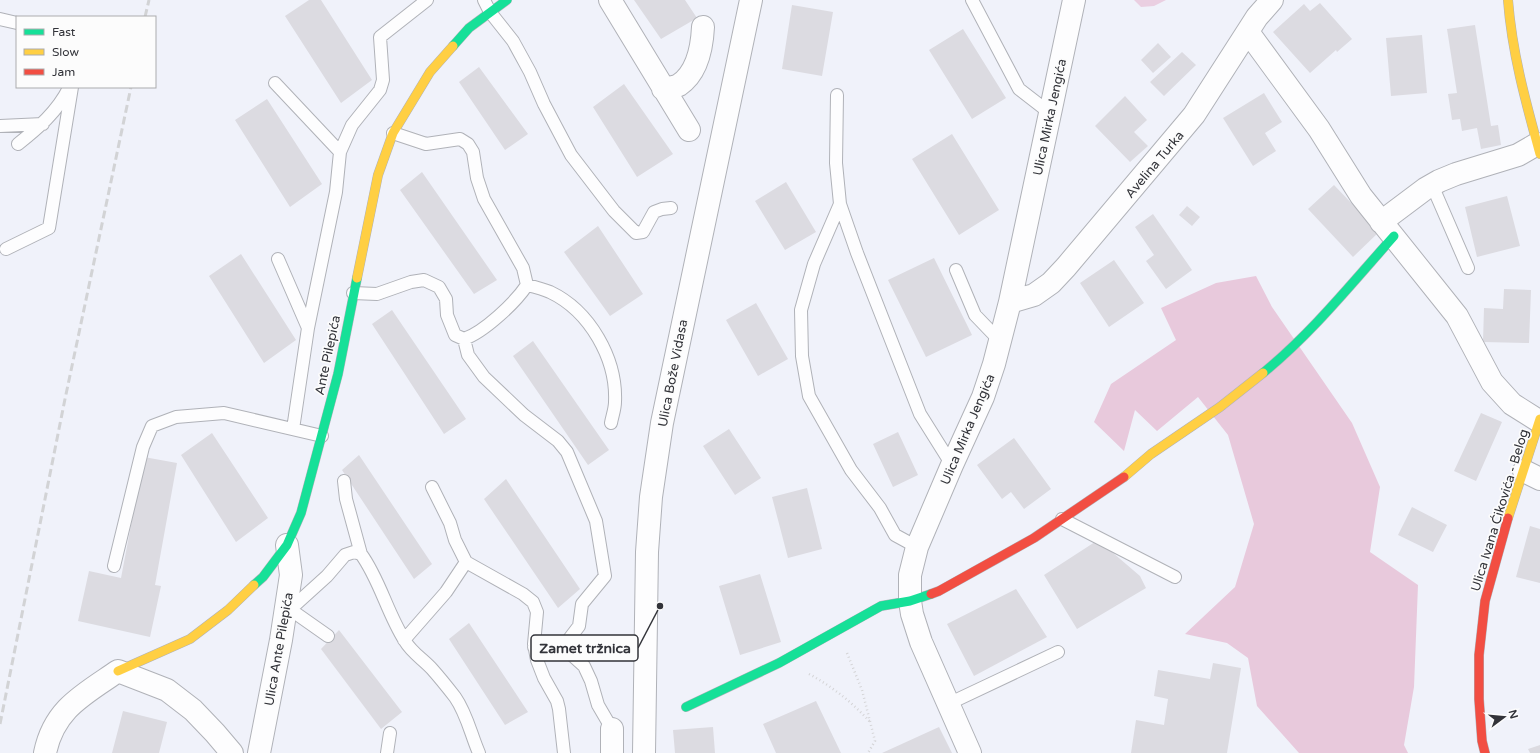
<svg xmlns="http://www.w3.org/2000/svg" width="1540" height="753" viewBox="0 0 1540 753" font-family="'Varela Round',sans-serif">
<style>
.green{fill:#eacfe1}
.forest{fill:#e8c9dc}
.building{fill:#dcdbe1}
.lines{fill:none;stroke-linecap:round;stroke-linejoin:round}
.lane-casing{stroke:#b0b2b8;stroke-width:14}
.street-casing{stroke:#b0b2b8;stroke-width:24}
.fast-casing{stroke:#b0b2b8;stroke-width:10}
.slow-casing{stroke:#b0b2b8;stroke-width:10}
.jam-casing{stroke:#b0b2b8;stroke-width:10}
.path{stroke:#d4d4d6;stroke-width:2.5;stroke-dasharray:1 3;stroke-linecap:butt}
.lane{stroke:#fdfdfe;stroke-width:12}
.street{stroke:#fdfdfe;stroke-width:22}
.fast{stroke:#16e098;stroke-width:9}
.slow{stroke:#ffcf43;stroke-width:9}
.jam{stroke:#f24e42;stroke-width:9}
.rail{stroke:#d2d3d5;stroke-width:3;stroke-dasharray:8 4;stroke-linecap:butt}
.labels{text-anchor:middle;stroke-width:3.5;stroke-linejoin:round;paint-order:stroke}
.street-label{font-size:13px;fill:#323339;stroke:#fcfcfc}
.leader{fill:none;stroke:#323339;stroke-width:1.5}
.callout-dot{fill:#323339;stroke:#fcfcfc;stroke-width:1.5}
.callout{fill:#fcfcfc;stroke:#323339;stroke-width:1.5}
.callout-label{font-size:14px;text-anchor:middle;font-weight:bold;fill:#323339}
</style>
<rect width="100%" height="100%" fill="#f0f2fa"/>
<path class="green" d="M1134 0H1166L1154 6 1141 7Z"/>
<path class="forest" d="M1256 276 1272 307 1352 423 1380 487 1370 552 1418 585 1414 687 1404 745 1408 753H1299L1257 706 1248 658 1227 643 1185 634 1235 587 1254 524 1228 435 1198 397 1157 431 1135 410 1124 451 1094 422 1111 384 1176 340 1161 308 1216 283Z"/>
<path class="building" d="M309 0H321L372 80 341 103 285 16Z
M634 0H685L697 18 661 39Z
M1320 3 1352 39 1337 52 1336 50 1310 73 1273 32 1304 4 1310 11Z
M792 5 833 12 822 76 782 69Z
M1475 25 1491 126 1498 125 1501 145 1481 149 1477 128 1462 131 1460 119 1452 120 1448 94 1457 93 1447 29Z
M963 29 1006 98 972 119 929 50Z
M1422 35 1427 93 1391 96 1386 38Z
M1158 43 1171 57 1153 73 1141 60Z
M1182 52 1196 65 1164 96 1150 82Z
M479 67 528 134 505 150 459 82Z
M624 84 673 154 637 177 593 107Z
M1264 93 1282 122 1265 133 1276 151 1253 166 1223 118Z
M1125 96 1147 120 1134 132 1148 146 1130 162 1095 126Z
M267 99 322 184 290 207 235 120Z
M952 134 999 210 959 235 912 159Z
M422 172 497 280 474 294 400 190Z
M786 182 816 232 785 250 755 201Z
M1334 185 1379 232 1353 257 1308 209Z
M1507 196 1520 246 1477 257 1465 207Z
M1187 206 1200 217 1192 226 1179 215Z
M1153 214 1192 270 1166 289 1146 261 1154 255 1135 227Z
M598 226 643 294 610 316 564 252Z
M241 254 296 340 264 363 209 276Z
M934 258 972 335 926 357 888 280Z
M1114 260 1144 303 1109 327 1080 283Z
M1504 289 1531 290 1529 343 1483 342 1484 308 1503 309Z
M756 303 788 359 758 376 726 320Z
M392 310 466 419 444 434 372 324Z
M533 341 609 450 588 465 513 356Z
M1481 413 1502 422 1476 481 1454 471Z
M729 429 761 478 735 495 703 446Z
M898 432 918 475 893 487 873 444Z
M212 433 268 518 236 542 181 455Z
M1014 438 1051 489 1024 509 1011 492 1002 499 977 465Z
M359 455 432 564 414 579 342 470Z
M144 457 177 463 155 585 161 586 150 637 78 621 89 571 121 578Z
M506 479 580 589 558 608 484 499Z
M807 488 822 549 788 558 772 497Z
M1412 507 1447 525 1433 552 1398 535Z
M1530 526 1540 529V583L1516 577Z
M1098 540 1140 576 1146 588 1077 629 1044 575Z
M760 574 781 642 740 655 719 586Z
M1016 589 1047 637 974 676 947 624Z
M469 623 528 712 505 725 449 639Z
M339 630 402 712 381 729 321 649Z
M1213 663 1241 668 1227 753H1131L1136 720 1164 725 1168 699 1154 696 1158 670 1210 679Z
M816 701 841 753H776L763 724Z
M123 711 167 722 159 753H112Z
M713 727 715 753H675L673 730Z
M939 727 952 753H882Z
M1540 745V753H1530L1528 749Z"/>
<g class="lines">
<defs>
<path id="lane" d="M484 0 490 12 513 41 530 72 544 104 571 155 614 211 636 233 643 232 654 212 662 209 671 208
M972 0 1019 89 1050 113
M0 19 17 23
M275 83 340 152
M837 95 836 163 840 204 857 253 920 414 952 465
M0 126 43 124
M18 144C38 128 57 112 69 88
M1432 185 1468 268
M840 204 814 264 801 310 802 356 809 396 851 470 880 508 895 535 917 547
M6 249 49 228 72 87
M278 259 308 328
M956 270 975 315 1000 341
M527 285C535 287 543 289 550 292 590 311 617 359 615 402 615 409 612 417 611 423
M353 293 377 294 411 282 424 280 439 287 446 299 447 315 455 335 464 339C484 332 515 303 527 285L523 268 484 199 477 178 473 152 468 144 460 139 426 144 393 133
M464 339 468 355 484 377 524 415 558 441 567 452 596 521 605 576 582 604 579 626 563 647 584 666 591 681 598 705 612 729
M293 429 308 328 336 192 340 152 352 125 380 90 383 80 380 37 427 0
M344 481 346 499 361 554
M432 487 450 523 455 540 466 562
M1062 519 1175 577
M114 566 143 447 152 426 176 417 224 413 322 436
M291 610 328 636
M285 614 327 576 345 555 354 552 361 554C380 580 387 613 405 641 412 653 423 659 432 669 440 678 448 688 455 697 467 714 471 735 479 753
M404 640 446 592 466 562 523 594 533 602 537 612 534 644 537 660 544 678 557 701 559 709 564 753
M534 647H563
M948 704 1058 652
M387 753 390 733"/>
<path id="street" d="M610 0 689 130
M1248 32 1319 129 1361 196 1457 316 1492 382 1512 404 1539 421
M663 89C668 88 675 87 679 85 697 73 702 47 703 27
M1381 222 1425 189 1439 181 1456 174 1518 155 1537 144
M1010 302 1034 295 1051 283 1066 267 1194 115 1257 17 1272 0
M1524 471 1540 479
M612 729V753
M45 753C54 709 83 695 118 671L167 690 193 710 215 733 232 753
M259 753 281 640 291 575 287 545
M644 753 647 552 651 497 662 423 751 0
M970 753 921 642 912 614 910 601V575L917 547 952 465 983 397 994 364 1010 302 1074 0"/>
<path id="fast" d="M453 46 469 28 507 0
M1263 373C1312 333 1352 283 1394 236
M254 585 263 577 287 545 301 513 338 374 357 278
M686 707 779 663 881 606 910 601 931 594"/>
<path id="slow" d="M1508 0C1512 53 1526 103 1540 154
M357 278 378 175 393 133 430 72 453 46
M1124 477 1151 454 1220 407 1263 373
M1508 518 1540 419
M118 671 190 639 228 610 254 585"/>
<path id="jam" d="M931 594 939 591 1034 538 1124 477
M1485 753 1482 741 1479 699V655L1485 601 1508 518"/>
</defs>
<use href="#lane" class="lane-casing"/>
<use href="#street" class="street-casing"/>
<use href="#fast" class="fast-casing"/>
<use href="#slow" class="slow-casing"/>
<use href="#jam" class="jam-casing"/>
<path class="path" d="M847 653 862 690 875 741 868 753
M809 674C833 687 853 703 871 723"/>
<use href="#lane" class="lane"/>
<use href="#street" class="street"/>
<use href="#fast" class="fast"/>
<use href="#slow" class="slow"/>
<use href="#jam" class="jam"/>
<path class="rail" d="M145 17 149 0
M0 724 65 399 131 87"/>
</g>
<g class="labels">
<g class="street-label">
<text transform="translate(1049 117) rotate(-78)" y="5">Ulica Mirka Jengića</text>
<text transform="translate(1154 164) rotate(-50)" y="5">Avelina Turka</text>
<text transform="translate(327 355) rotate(-78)" y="5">Ante Pilepića</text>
<text transform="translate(672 373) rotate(-79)" y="5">Ulica Bože Vidasa</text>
<text transform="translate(967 429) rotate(-67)" y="5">Ulica Mirka Jengića</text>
<text transform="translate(1499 510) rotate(-73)" y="5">Ulica Ivana Ćikovića - Belog</text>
<text transform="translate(278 649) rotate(-80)" y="5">Ulica Ante Pilepića</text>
</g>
</g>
<path class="leader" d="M660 606L638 648"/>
<circle class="callout-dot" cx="660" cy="606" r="4"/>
<rect class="callout" x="531" y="635" width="107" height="26" rx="4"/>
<g class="callout-label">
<text x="585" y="653">Zamet tržnica</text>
</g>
<rect x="16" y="16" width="140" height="72" fill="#fcfcfc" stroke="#abacae"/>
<rect x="24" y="29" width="20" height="6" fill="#16e098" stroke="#abacae"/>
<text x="52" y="36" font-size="12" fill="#323339">Fast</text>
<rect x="24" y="49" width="20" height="6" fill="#ffcf43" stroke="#abacae"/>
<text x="52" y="56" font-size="12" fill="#323339">Slow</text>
<rect x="24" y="69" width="20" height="6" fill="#f24e42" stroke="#abacae"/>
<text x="52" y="76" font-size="12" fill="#323339">Jam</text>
<g transform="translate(1504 717) rotate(74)" stroke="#fcfcfc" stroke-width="3" paint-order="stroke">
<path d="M0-3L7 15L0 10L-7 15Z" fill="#323339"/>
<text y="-6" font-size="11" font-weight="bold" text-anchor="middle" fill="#323339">N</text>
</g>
</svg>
